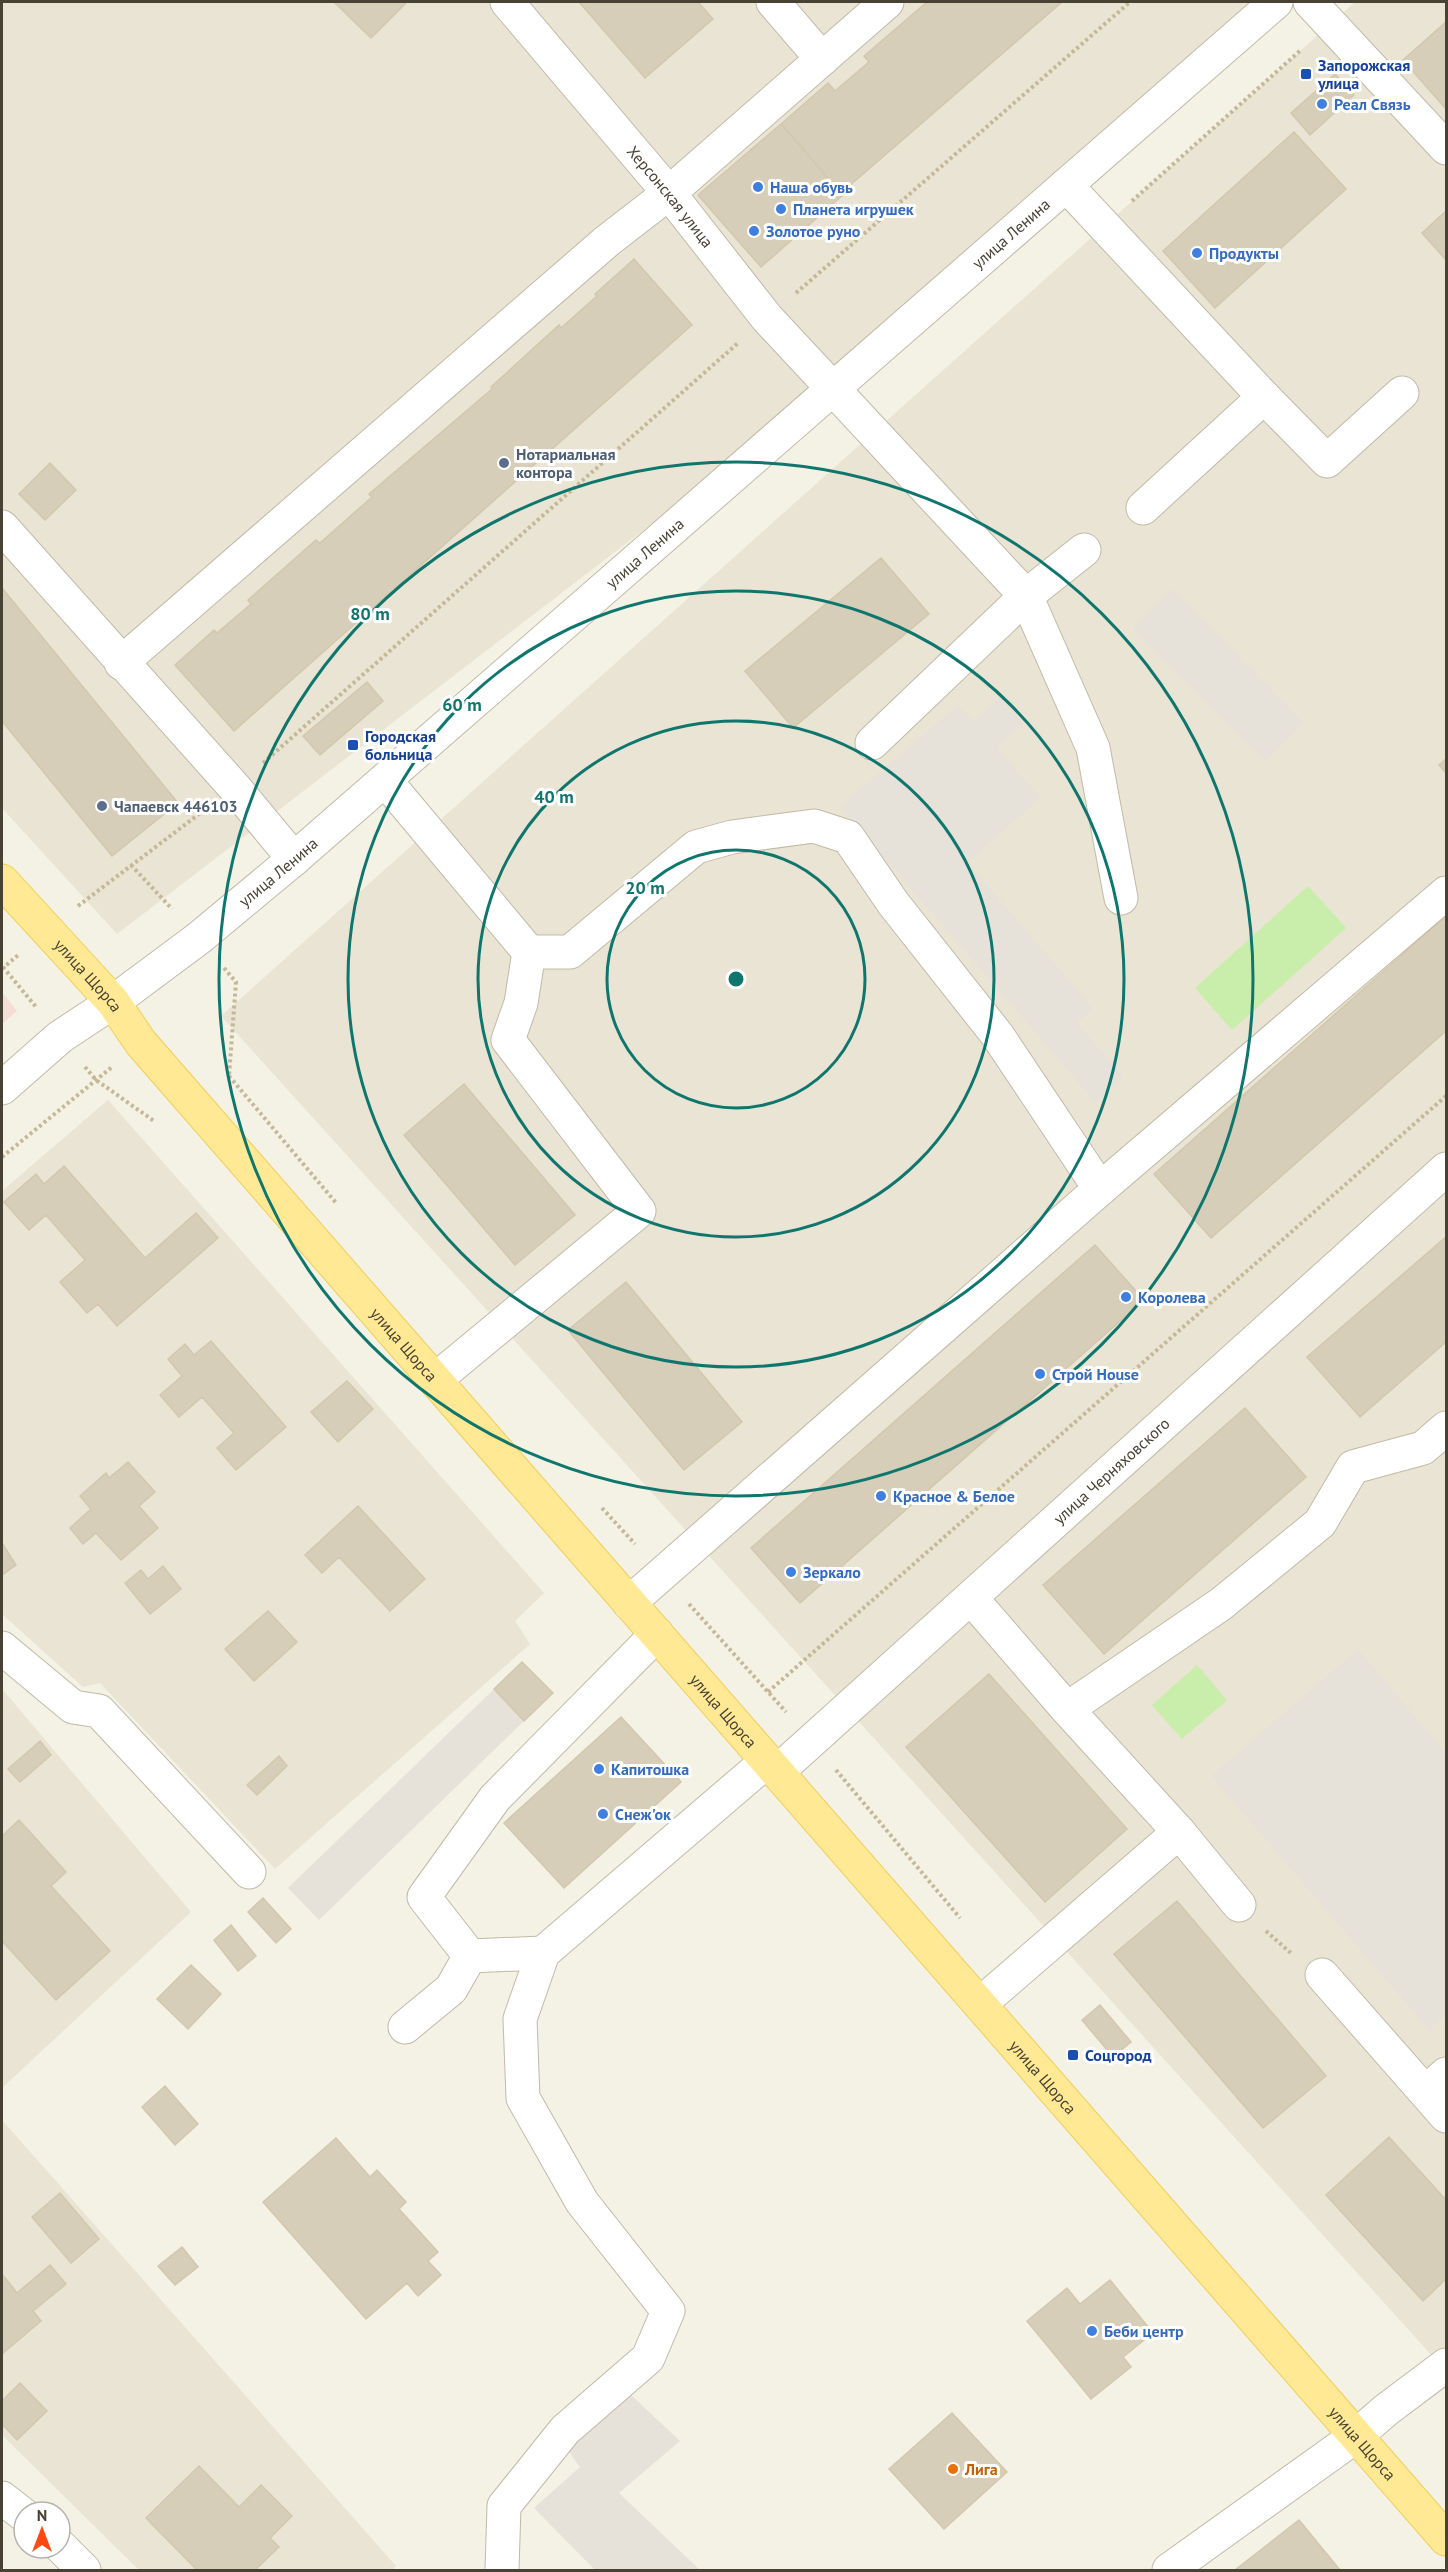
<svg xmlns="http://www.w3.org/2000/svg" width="1448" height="2572" viewBox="0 0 1448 2572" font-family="'PT Sans',sans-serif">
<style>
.residential{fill:#e9e4d3}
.industrial{fill:#e6e2da}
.medical{fill:#f6ded7}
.green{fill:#c9edaa}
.building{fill:#d7ceba;stroke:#d3c7ac;stroke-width:1.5}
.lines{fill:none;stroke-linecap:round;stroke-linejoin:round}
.minor-casing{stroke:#c1baa7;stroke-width:35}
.major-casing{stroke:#f0cf58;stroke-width:35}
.path{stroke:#c4b897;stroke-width:4;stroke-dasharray:3 3;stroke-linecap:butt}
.minor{stroke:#fff;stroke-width:33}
.major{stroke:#ffe994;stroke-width:33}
.ring{fill:none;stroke:#0f766e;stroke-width:3}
.transit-dot{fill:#1a4fb4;stroke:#fff;stroke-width:2}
.shop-dot{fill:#3f7fe0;stroke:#fff;stroke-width:2}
.service-dot{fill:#5c6f8a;stroke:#fff;stroke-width:2}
.food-dot{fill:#e8710a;stroke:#fff;stroke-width:2}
.labels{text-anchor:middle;stroke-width:6;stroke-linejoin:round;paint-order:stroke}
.transit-label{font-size:16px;font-weight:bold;fill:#164399;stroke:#fff;text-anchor:start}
.shop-label{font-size:16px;font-weight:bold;fill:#366cbe;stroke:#fff;text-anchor:start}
.street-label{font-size:16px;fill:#484234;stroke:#fff}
.service-label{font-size:16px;font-weight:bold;fill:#4e5e75;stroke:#fff;text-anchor:start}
.food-label{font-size:16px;font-weight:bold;fill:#c56008;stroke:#fff;text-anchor:start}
.centre{fill:#0f766e;stroke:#fff;stroke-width:3}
.ring-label{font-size:18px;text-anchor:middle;font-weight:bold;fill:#0f766e;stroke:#fff;stroke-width:6;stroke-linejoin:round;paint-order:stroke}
</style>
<rect width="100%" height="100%" fill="#f4f1e5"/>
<path class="residential" d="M2 2H500L830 387 117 934 2 808Z
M511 2H1263L835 383Z
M1355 2H1446V2349L1435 2359 221 1016Z
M108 1100 544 1593 515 1621 530 1644 275 1869 100 1683 83 1687 2 1614V1191Z
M2 1689 191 1912 2 2088Z
M2 2120 396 2566 392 2570H139L2 2435Z"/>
<path class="industrial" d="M1172 589 1304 722 1265 762 1132 628Z
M1002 696 1025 722 996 747 1041 798 967 862 1093 1008 1077 1023 1124 1077 1095 1102 840 806 958 705 973 721Z
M1358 1649 1446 1753V2015L1429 2030 1211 1776Z
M494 1689 524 1721 319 1920 288 1888Z
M629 2393 680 2441 619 2493 700 2570H595L534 2508 580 2467 567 2449Z"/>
<path class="medical" d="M2 992 17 1011 2 1024Z"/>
<path class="green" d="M1308 886 1346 928 1232 1030 1195 988Z
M1197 1665 1227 1700 1182 1739 1152 1705Z"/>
<path class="building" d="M334 2H407L371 38Z
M579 2H698L713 19 645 78Z
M927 2H1062L841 193 781 124 828 83 835 91 869 62 864 56Z
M1446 22V109L1403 60Z
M1335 74 1354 95 1310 135 1291 113Z
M781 124 843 195 761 267 698 195Z
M1294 132 1346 189 1215 308 1163 251Z
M1446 211V260L1422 233Z
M634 259 692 325 234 731 175 665 214 630 217 633 251 604 248 600 316 540 320 543 372 497 369 494 492 389 491 387 559 325 561 328 597 296 595 294Z
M50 463 76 490 45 520 19 494Z
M881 558 929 614 793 728 745 671Z
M2 588 178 803 112 856 2 721Z
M367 682 383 701 320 755 303 736Z
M1446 759V773L1439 765Z
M1446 916V1031L1211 1238 1154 1174Z
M464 1084 575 1215 515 1265 404 1135Z
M64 1166 145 1258 196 1213 218 1238 117 1326 98 1304 87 1313 60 1282 85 1260 46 1215 29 1230 4 1202 36 1174 44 1184Z
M1446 1237V1342L1360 1417 1307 1357Z
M1095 1245 1144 1300 800 1603 751 1548Z
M626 1282 742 1422 684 1470 568 1330Z
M211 1341 286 1427 236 1470 217 1448 234 1433 202 1397 179 1417 160 1395 182 1376 168 1359 185 1344 194 1355Z
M347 1381 373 1409 338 1442 311 1412Z
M1245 1408 1306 1477 1104 1654 1043 1585Z
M128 1462 155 1492 139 1506 158 1528 121 1560 96 1533 83 1544 70 1528 91 1509 80 1496 106 1473 109 1478Z
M358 1506 425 1579 390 1611 339 1557 322 1573 305 1555Z
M2 1543 16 1565 2 1575Z
M163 1566 181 1589 150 1614 125 1583 141 1570 148 1579Z
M268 1611 297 1642 254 1681 225 1649Z
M522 1662 553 1693 524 1721 494 1689Z
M989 1674 1127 1829 1045 1902 906 1747Z
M621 1717 681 1782 564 1888 504 1823Z
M40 1741 51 1755 20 1782 8 1769Z
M279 1756 287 1766 257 1795 247 1785Z
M19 1820 66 1872 51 1886 110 1951 56 2000 2 1941V1836Z
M263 1898 291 1929 276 1943 248 1912Z
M1177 1901 1326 2076 1263 2128 1114 1954Z
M231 1925 256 1956 238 1971 214 1940Z
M191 1965 221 1994 188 2029 157 1999Z
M1100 2005 1131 2042 1113 2057 1082 2020Z
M165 2086 198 2124 175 2145 142 2107Z
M1389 2137 1446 2200V2279L1423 2301 1326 2195Z
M336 2138 370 2177 377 2170 406 2202 399 2209 438 2252 428 2261 441 2275 418 2296 407 2283 366 2319 263 2202Z
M60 2193 99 2239 71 2263 32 2217Z
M182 2247 198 2267 175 2285 158 2266Z
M50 2265 66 2284 33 2311 41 2321 2 2354V2274L17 2293Z
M1110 2280 1153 2333 1123 2357 1131 2367 1091 2399 1027 2321 1067 2288 1080 2304Z
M20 2383 47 2411 17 2440 2 2424V2401Z
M952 2413 1007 2472 944 2529 889 2469Z
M199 2466 239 2507 261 2485 292 2516 270 2538 279 2547 255 2570H197L146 2518Z
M1299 2520 1340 2570H1235Z"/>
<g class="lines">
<defs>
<g id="minor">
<path id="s1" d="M507 2 669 193 767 318 1026 596 872 743"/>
<path d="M773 2 822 59"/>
<path d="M1310 2 1446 148"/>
<path d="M1066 185 1264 397 1143 508"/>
<path d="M1264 397 1327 461 1402 393"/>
<path d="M2 527 235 788 294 859"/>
<path d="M1084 550 1026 596 1093 748 1121 898"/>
<path d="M121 663 607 241 669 193 887 2"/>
<path d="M385 780 529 952 521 1003 508 1040 639 1211 435 1380"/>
<path d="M529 952H570L696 847 732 837 814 826 848 837 893 903 998 1036 1100 1189"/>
<path id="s2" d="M2 1088 60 1037 113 1002 199 938 294 859 1276 2"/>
<path d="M971 1598 1067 1709"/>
<path d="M629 1603 1100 1189 1446 893"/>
<path d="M2 1648 73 1707 99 1711 249 1872"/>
<path id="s3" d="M777 1772 1446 1169"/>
<path d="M1179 1832 1067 1709 1221 1604 1320 1523 1353 1467 1423 1448 1446 1428"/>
<path d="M543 1953 470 1956 424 1897 495 1798 657 1634"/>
<path d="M1322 1975 1446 2116"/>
<path d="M980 2004 1179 1832 1239 1905"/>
<path d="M405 2027 451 1989 470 1956"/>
<path d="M1426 2092 1446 2074"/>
<path d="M2 2498 24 2515"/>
<path d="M60 2546 84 2570"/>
<path d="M502 2570 504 2506 565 2430 648 2358 668 2311 582 2202 523 2098 520 2019 543 1953 767 1761"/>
<path d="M1169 2570 1356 2436 1386 2410 1446 2365"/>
</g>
<g id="major">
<path id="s4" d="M2 881 113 1002 141 1043 1446 2539"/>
</g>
</defs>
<use href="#minor" class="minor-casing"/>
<use href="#major" class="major-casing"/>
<path class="path" d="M1132 201 1301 50
M796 293 1130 2
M263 763 738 343
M131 865 172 909
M78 906 203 811
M3 967 36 1007
M224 968 236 982 229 1076
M2 969 18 955
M85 1067 96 1080 154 1121
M229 1076 337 1204
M2 1157 112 1067
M602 1508 635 1544
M689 1604 786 1712
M768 1692 1446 1096
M836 1770 960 1918
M1266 1931 1292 1954"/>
<use href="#minor" class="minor"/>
<use href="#major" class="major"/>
</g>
<g class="ring">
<circle cx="736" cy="979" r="129"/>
<circle cx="736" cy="979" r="258"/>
<circle cx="736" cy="979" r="388"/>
<circle cx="736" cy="979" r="517"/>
</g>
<g class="transit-dot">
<rect x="1300" y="68" width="12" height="12" rx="3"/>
<rect x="347" y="739" width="12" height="12" rx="3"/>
<rect x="1067" y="2049" width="12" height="12" rx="3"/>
</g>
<g class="shop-dot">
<circle cx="1322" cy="104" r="6"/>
<circle cx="758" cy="187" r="6"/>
<circle cx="781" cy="209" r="6"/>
<circle cx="754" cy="231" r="6"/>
<circle cx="1197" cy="253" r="6"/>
<circle cx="1126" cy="1297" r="6"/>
<circle cx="1040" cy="1374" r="6"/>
<circle cx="881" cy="1496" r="6"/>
<circle cx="791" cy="1572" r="6"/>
<circle cx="599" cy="1769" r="6"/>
<circle cx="603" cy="1814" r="6"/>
<circle cx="1092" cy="2331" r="6"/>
</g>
<g class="service-dot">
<circle cx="504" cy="463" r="6"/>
<circle cx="102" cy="806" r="6"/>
</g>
<circle class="food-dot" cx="953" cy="2469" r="6"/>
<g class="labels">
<g class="transit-label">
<text x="1318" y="71">Запорожская<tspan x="1318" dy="18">улица</tspan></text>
<text x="365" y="742">Городская<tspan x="365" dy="18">больница</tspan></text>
<text x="1085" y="2061">Соцгород</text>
</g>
<g class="shop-label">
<text x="1334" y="110">Реал Связь</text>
<text x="770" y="193">Наша обувь</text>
<text x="793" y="215">Планета игрушек</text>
<text x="766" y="237">Золотое руно</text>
<text x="1209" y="259">Продукты</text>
<text x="1138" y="1303">Королева</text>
<text x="1052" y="1380">Строй House</text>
<text x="893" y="1502">Красное &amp; Белое</text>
<text x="803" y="1578">Зеркало</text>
<text x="611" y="1775">Капитошка</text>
<text x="615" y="1820">Снеж'ок</text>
<text x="1104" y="2337">Беби центр</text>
</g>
<g class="street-label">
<text dy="6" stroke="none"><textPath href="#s1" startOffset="254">Херсонская улица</textPath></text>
<text dy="6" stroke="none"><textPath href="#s2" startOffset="1323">улица Ленина</textPath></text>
<text dy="6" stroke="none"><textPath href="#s2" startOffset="837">улица Ленина</textPath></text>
<text dy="6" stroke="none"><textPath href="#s2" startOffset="351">улица Ленина</textPath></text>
<text dy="6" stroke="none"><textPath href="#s4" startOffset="128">улица Щорса</textPath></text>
<text dy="6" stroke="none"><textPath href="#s4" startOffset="614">улица Щорса</textPath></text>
<text dy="6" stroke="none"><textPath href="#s3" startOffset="450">улица Черняховского</textPath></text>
<text dy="6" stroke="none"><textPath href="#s4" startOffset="1100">улица Щорса</textPath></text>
<text dy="6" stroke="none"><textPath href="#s4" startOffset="1586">улица Щорса</textPath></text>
<text dy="6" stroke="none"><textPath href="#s4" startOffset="2072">улица Щорса</textPath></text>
</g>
<g class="service-label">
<text x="516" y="460">Нотариальная<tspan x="516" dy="18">контора</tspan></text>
<text x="114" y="812">Чапаевск 446103</text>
</g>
<g class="food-label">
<text x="965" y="2475">Лига</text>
</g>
</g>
<circle cx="736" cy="979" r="9" class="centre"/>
<g class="ring-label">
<text x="370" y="620">80 m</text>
<text x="462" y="711">60 m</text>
<text x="554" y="803">40 m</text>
<text x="645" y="894">20 m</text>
</g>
<rect width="1448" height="2572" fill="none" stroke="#484234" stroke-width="6"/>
<g transform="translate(42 2530)"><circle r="28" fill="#ffffff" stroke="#b6b3ae" stroke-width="1.5"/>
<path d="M0-4.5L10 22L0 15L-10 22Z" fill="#ff4912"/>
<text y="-9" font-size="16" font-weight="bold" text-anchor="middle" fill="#484234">N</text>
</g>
</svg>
